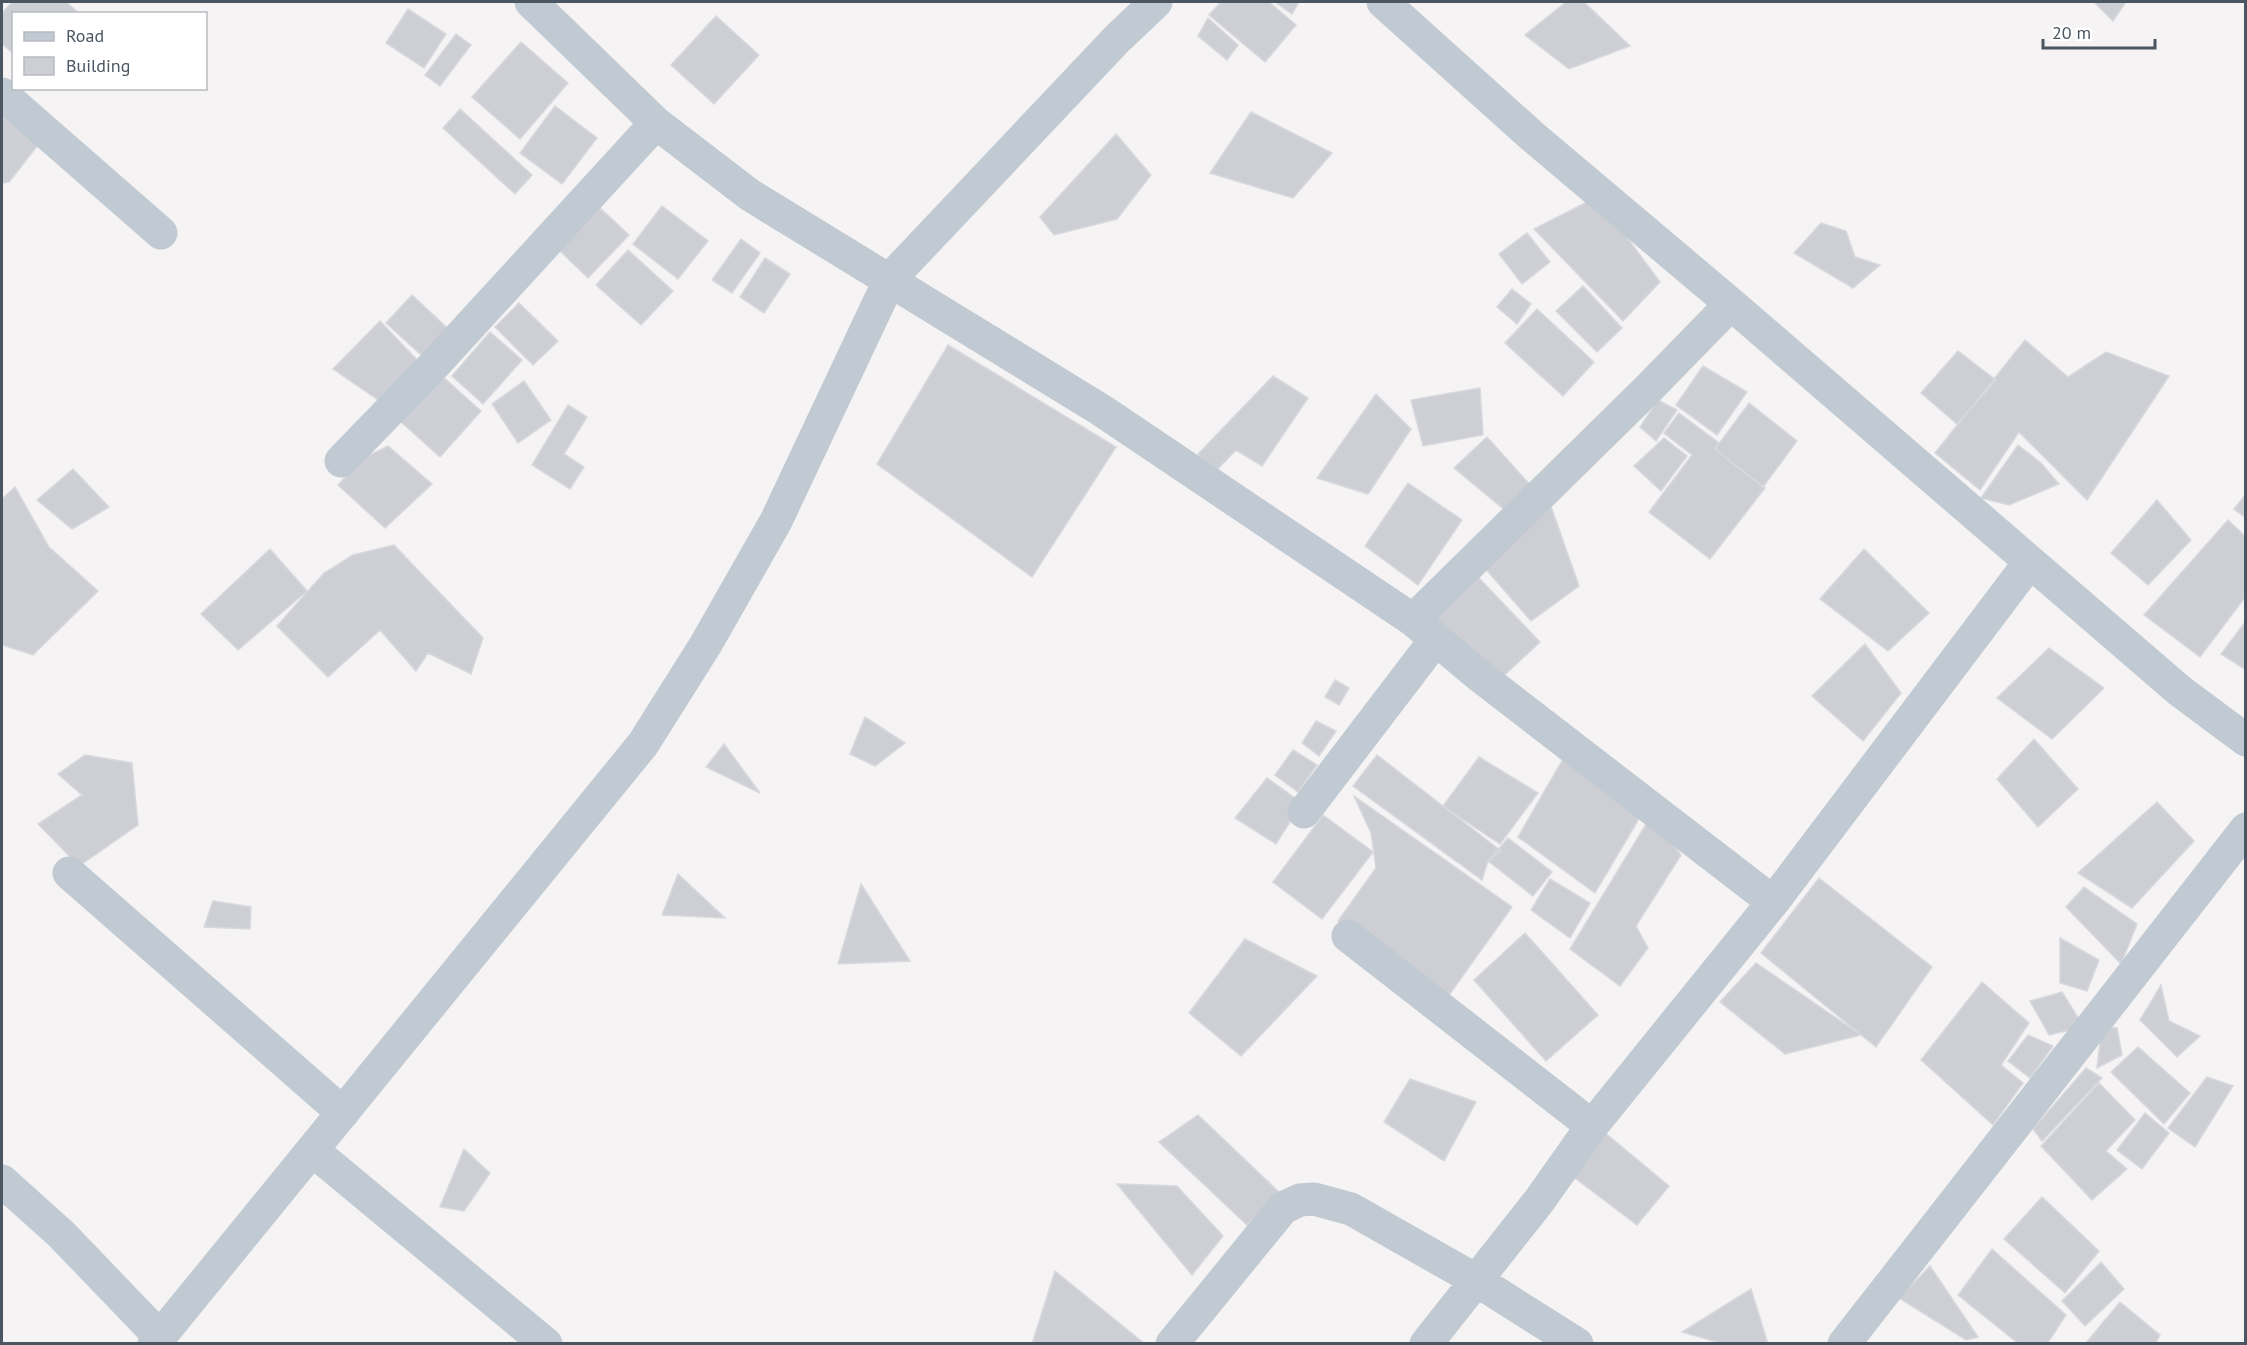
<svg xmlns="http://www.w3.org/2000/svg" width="2247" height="1345" viewBox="0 0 2247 1345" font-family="'PT Sans',sans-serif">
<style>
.building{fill:#cdcfd5;stroke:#d7d9de;stroke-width:1.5}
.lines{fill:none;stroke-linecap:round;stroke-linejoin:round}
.minor{stroke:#c1cad2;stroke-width:33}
</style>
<rect width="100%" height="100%" fill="#f5f3f3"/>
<path class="building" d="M12 2H66L80 14H14V54L2 44V13Z
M1221 2H1269L1296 25 1265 62 1209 15Z
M1275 2H1299L1292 14Z
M1566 2H1584L1630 46 1569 69 1525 35Z
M2094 2H2126L2113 21Z
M408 9 446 34 424 68 386 43Z
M716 16 759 55 714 104 671 65Z
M1208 18 1238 45 1227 60 1198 36Z
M456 34 471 45 440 86 425 75Z
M521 42 568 83 520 139 472 97Z
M555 106 597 138 562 184 520 153Z
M460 109 532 175 515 194 443 128Z
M1251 112 1332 153 1293 198 1210 173Z
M2 116 38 145 9 182 2 183Z
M1116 134 1151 175 1117 219 1054 235 1040 217Z
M1597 197 1660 282 1623 321 1534 229Z
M662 206 708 241 678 279 633 244Z
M600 208 629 235 588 278 559 250Z
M1821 223 1846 231 1855 257 1880 265 1853 288 1794 253Z
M1527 233 1550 262 1522 284 1499 254Z
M741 239 760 253 732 293 712 280Z
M628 250 673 291 641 325 596 285Z
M765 258 790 274 764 313 740 297Z
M1583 286 1622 328 1597 352 1556 311Z
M1512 289 1531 304 1517 324 1497 307Z
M412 295 455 335 430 363 386 323Z
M519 303 558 341 533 365 495 327Z
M1537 309 1594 362 1563 396 1505 343Z
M380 321 421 364 387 406 333 369Z
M490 332 522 360 483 404 452 376Z
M2025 340 2068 377 2106 352 2169 376 2087 500 2019 432 1980 490 1935 453Z
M948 345 1116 447 1032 577 877 464Z
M1958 351 1996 380 1957 424 1921 393Z
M1703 366 1747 392 1717 435 1676 405Z
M441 375 481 411 440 457 400 421Z
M1273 376 1308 398 1262 466 1236 450 1214 473 1198 454Z
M524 381 551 420 518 443 492 404Z
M1480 388 1483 435 1423 446 1411 400Z
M1376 394 1411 429 1368 494 1317 478Z
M1658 400 1677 410 1656 441 1640 427Z
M1749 403 1797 441 1763 487 1715 449Z
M568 405 587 417 564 454 584 467 570 489 532 465Z
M1679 413 1719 443 1715 449 1765 488 1710 559 1649 512 1692 455 1664 433Z
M1487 437 1532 487 1506 511 1454 468Z
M1664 438 1687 456 1661 491 1634 466Z
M2018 445 2041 463 2059 484 2009 505 1981 498Z
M388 446 432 484 385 528 338 485 362 459Z
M73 469 109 507 72 529 37 500Z
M1408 483 1462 520 1418 585 1365 546Z
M15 487 49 547 98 591 33 655 2 645V499Z
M2246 494V518L2234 509Z
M1548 498 1579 586 1531 621 1484 567Z
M2157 500 2191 540 2148 585 2111 553Z
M2228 520 2246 537V596L2200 657 2144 615Z
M394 545 483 638 471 674 428 653 416 671 380 630 328 677 277 626 324 573 353 555Z
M270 549 307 591 238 650 201 614Z
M1864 549 1929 613 1888 651 1820 599Z
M1479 578 1540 642 1494 685 1433 622Z
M2246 621V670L2221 654Z
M1865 644 1901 693 1863 741 1812 696Z
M2049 648 2104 688 2052 739 1997 698Z
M1335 680 1349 688 1339 705 1325 697Z
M865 717 905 743 875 766 850 754Z
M1316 721 1336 731 1319 756 1302 743Z
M2034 739 2078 789 2038 827 1997 779Z
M724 744 760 793 706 767Z
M1293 750 1317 765 1298 792 1275 775Z
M85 755 132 763 138 825 79 866 38 824 82 795 58 774Z
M1377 755 1501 851 1488 861 1482 880 1353 786Z
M1479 757 1538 793 1500 844 1443 806Z
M1563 759 1643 812 1595 893 1518 837Z
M1267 778 1302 803 1276 844 1235 818Z
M1354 796 1512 907 1447 998 1338 921 1376 868 1371 833Z
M2157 802 2194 841 2132 908 2078 873Z
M1323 815 1373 852 1322 919 1273 882Z
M1651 816 1681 855 1636 926 1648 948 1620 986 1570 949Z
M1508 838 1552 872 1533 896 1488 861Z
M678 874 725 918 662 915Z
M1819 878 1932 967 1876 1047 1761 953Z
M1550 879 1590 903 1570 938 1531 910Z
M861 884 910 961 838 964Z
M2084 887 2137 924 2121 964 2066 907Z
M213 901 251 907 250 929 204 927Z
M1525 933 1598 1015 1546 1061 1474 980Z
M2060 938 2099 960 2087 991 2060 983Z
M1245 939 1317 976 1241 1056 1189 1013Z
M1756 963 1861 1035 1785 1054 1720 1002Z
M1982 982 2029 1023 2001 1065 2023 1083 1993 1125 1921 1060Z
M2161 985 2169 1021 2200 1036 2177 1057 2140 1020Z
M2062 992 2084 1027 2049 1035 2030 1001Z
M2102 1026 2117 1028 2122 1055 2097 1068Z
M2028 1035 2053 1046 2030 1078 2008 1061Z
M2138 1047 2190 1093 2164 1124 2111 1072Z
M2086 1068 2102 1078 2042 1141 2033 1129Z
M2207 1077 2233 1086 2195 1147 2168 1128Z
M1410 1079 1476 1102 1444 1161 1384 1122Z
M2099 1083 2135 1120 2106 1151 2127 1169 2092 1200 2041 1146Z
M2145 1113 2169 1133 2142 1169 2117 1150Z
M1198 1115 1279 1192 1247 1225 1159 1142Z
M1603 1131 1669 1186 1637 1225 1571 1175Z
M464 1149 490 1173 464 1211 440 1207Z
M1117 1184 1177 1186 1223 1236 1192 1275Z
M2042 1197 2099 1251 2065 1293 2004 1239Z
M1992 1249 2066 1315 2047 1344H2019L1958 1295Z
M2101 1262 2124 1289 2085 1326 2062 1301Z
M1930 1266 1978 1337 1966 1340 1899 1298Z
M1055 1271 1145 1344H1032Z
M1751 1289 1768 1344H1724L1682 1332Z
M2120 1302 2160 1335 2155 1344H2085Z"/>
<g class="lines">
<path class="minor" d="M531 2 656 123 750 195 1101 410 1413 620 1481 677 1773 902
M1383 2 1532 136 1731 304 2180 691 2246 740
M2 94 161 233
M341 461 434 365 656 123
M1413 620 1648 389 1731 304
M1304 812 1436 639
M69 873 343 1113
M1348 936 1592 1126
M312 1150 546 1344
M2 1181 61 1234 160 1337
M154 1344 643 744 706 644 776 521 890 279 1117 39 1156 2
M1172 1344 1283 1208 1300 1200 1314 1199 1351 1209 1476 1280 1577 1344
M1426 1344 1539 1201 1592 1126 1773 902 2030 562
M1844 1344 2246 829"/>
</g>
<rect width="2247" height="1345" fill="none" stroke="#4a5661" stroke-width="6"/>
<rect x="12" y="12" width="195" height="78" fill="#ffffff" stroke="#b7bbc0" stroke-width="1.5"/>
<rect x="24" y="32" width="30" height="9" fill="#c1cad2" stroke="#b7bbc0" stroke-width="1.5"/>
<text x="66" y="42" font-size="18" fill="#4a5661">Road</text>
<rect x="24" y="57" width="30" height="18" fill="#cdcfd5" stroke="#b7bbc0" stroke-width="1.5"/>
<text x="66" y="72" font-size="18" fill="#4a5661">Building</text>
<path d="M2043 39v9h112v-9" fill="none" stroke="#4a5661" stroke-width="3"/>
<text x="2052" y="39" font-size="18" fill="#4a5661" stroke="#ffffff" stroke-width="4.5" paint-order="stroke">20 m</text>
</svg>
